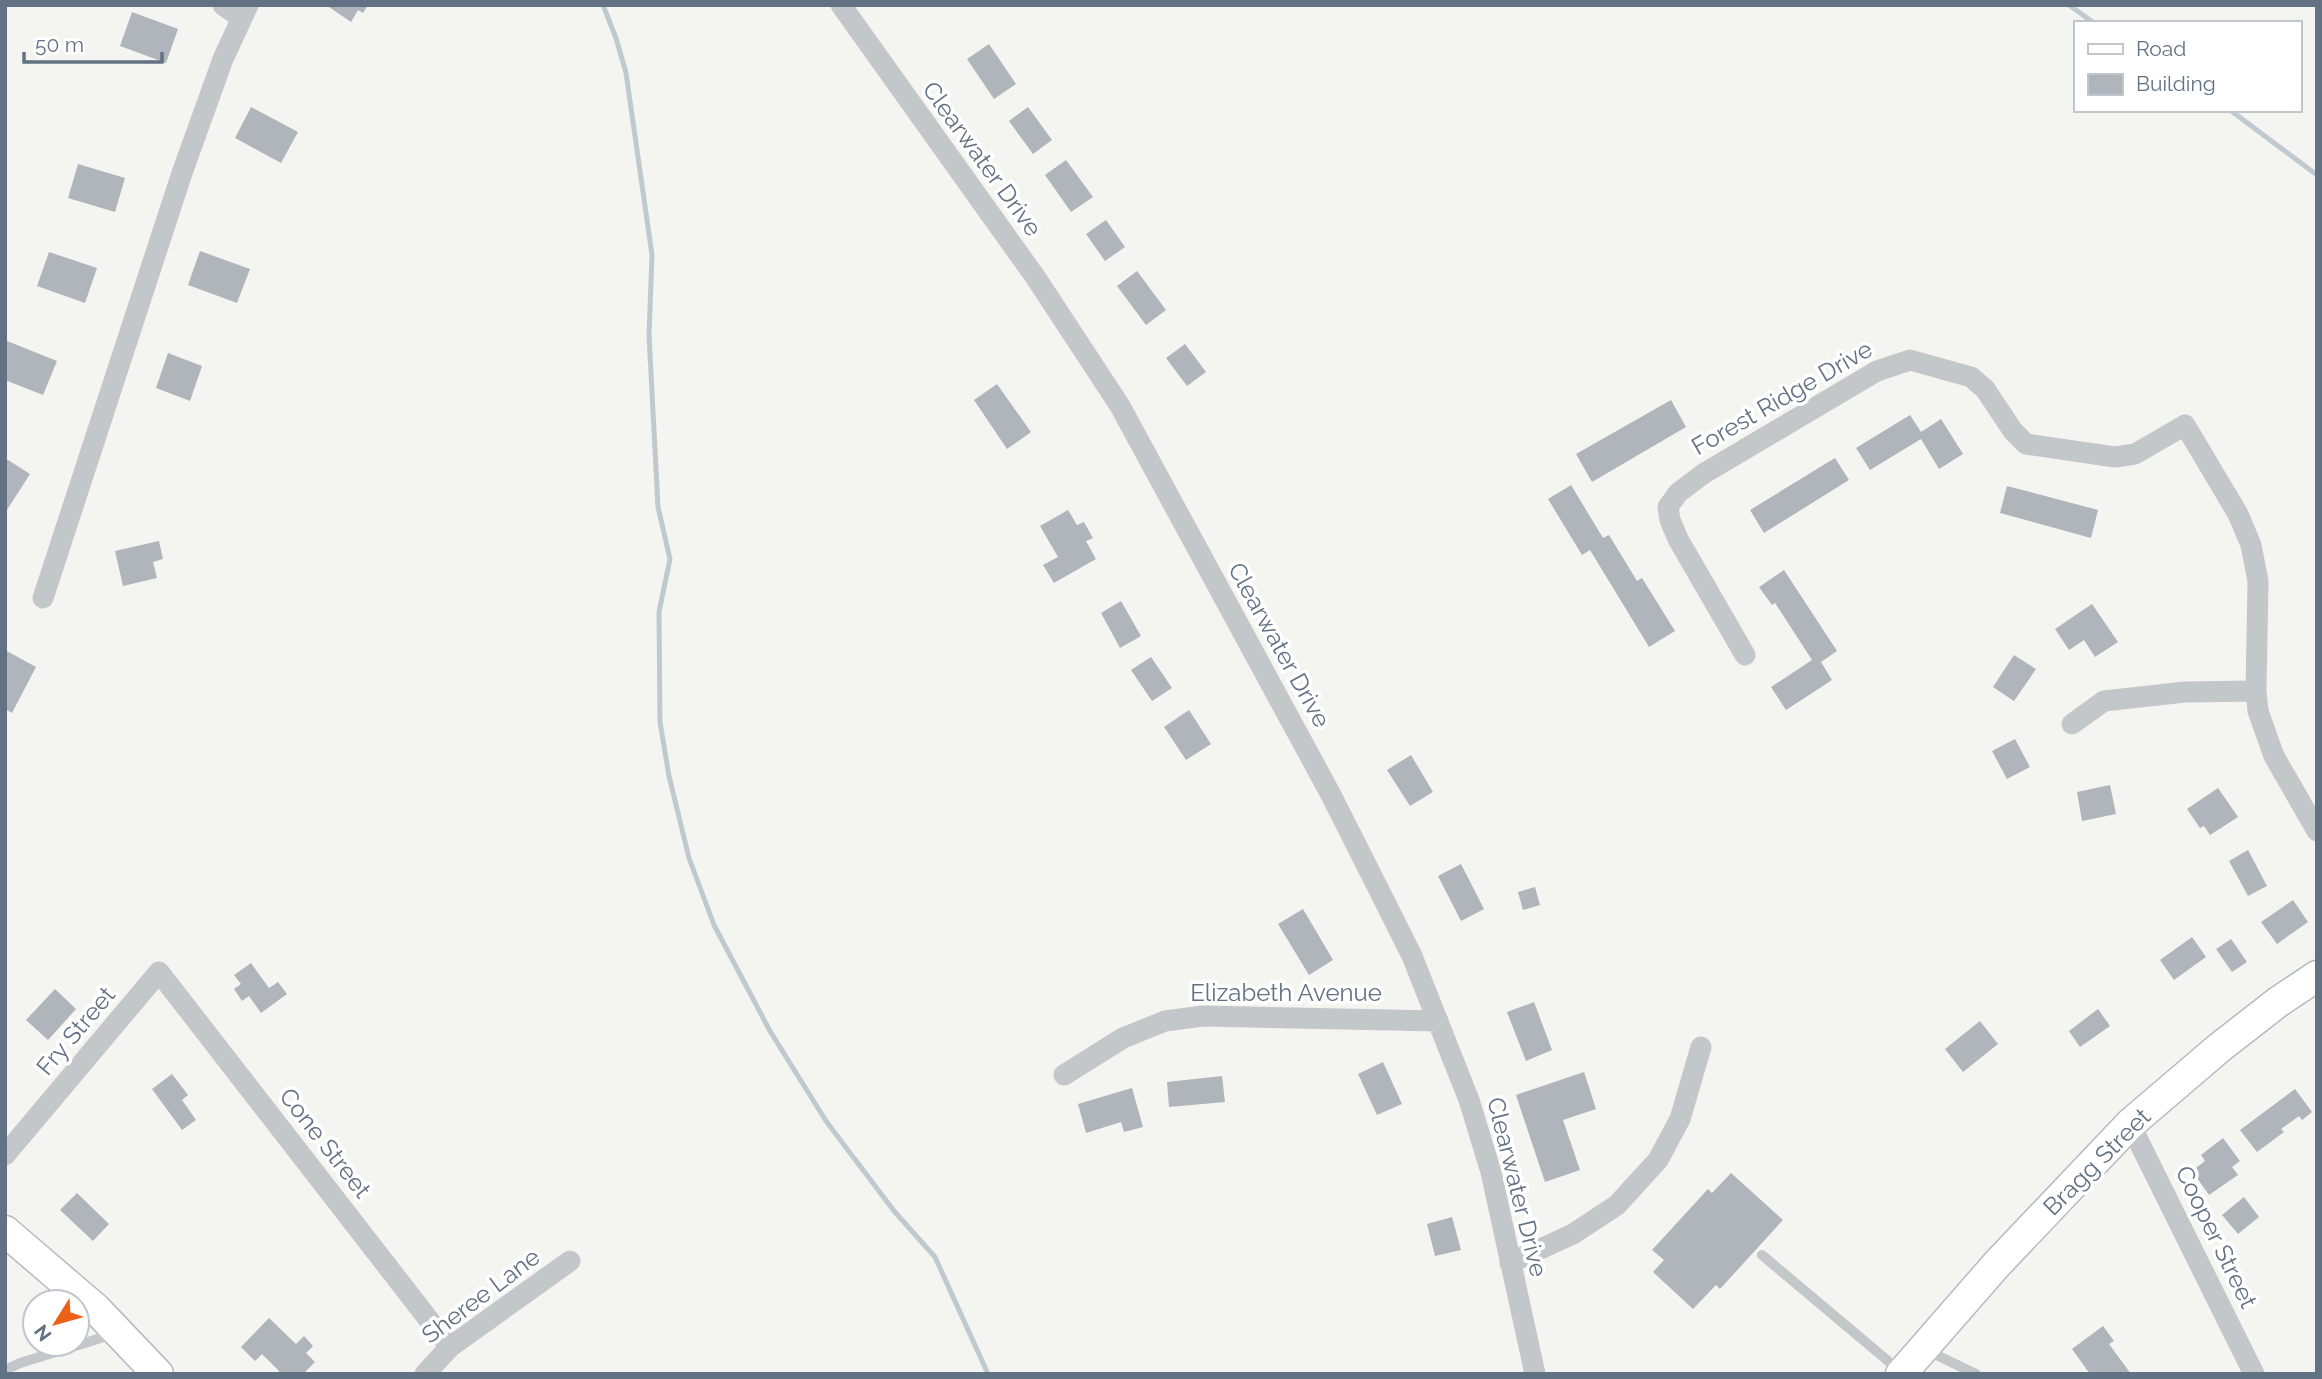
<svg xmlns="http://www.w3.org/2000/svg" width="2322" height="1379" viewBox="0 0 2322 1379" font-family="Raleway,sans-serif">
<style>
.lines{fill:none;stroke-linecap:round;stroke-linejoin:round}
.stream{stroke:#bfc9cf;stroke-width:5}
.building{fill:#afb5bb}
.secondary-casing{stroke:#b6babf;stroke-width:33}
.lane{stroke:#c4c7ca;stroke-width:10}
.street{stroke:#c4c7ca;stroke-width:21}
.secondary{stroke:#fff;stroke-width:30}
.labels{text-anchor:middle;stroke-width:7;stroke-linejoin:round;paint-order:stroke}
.street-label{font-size:24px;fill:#627183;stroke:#fff}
</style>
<rect width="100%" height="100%" fill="#f4f5f0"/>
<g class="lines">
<path class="stream" d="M603 5 616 38 626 73 652 255 649 335 658 507 670 559 659 612 660 722 669 776 689 858 714 925 770 1031 826 1121 894 1211 935 1257 988 1374
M2069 5 2094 23
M2230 110 2317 175"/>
</g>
<path class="building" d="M326 5H368L363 13 358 10 351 22Z
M132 12 178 29 166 63 120 46Z
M989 44 1016 84 994 99 967 59Z
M251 107 298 132 281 163 235 138Z
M1028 107 1052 140 1033 154 1009 121Z
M1066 160 1093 197 1071 212 1045 175Z
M78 164 125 178 115 212 68 198Z
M1106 220 1125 247 1105 261 1086 234Z
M200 251 250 269 237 303 188 285Z
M49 252 97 268 85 303 37 286Z
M1137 271 1166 310 1146 325 1117 286Z
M7 341 57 361 43 395 5 380V347Z
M1185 344 1206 372 1187 386 1166 358Z
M168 353 202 366 190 401 156 388Z
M997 384 1031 432 1007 449 974 400Z
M1671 400 1686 427 1592 482 1576 454Z
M1910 415 1921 432 1941 419 1963 454 1939 469 1921 439 1870 470 1856 448Z
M5 458 30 474 5 513Z
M1835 458 1849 480 1764 533 1750 510Z
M1571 485 1603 538 1609 535 1637 581 1642 578 1675 631 1649 647 1590 550 1582 555 1548 499Z
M2007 486 2098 510 2091 538 2000 513Z
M1068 510 1077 525 1084 522 1093 538 1086 541 1096 559 1054 583 1043 565 1058 557 1040 526Z
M159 541 163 559 153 562 157 578 123 586 115 551Z
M1784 570 1837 651 1821 662 1832 680 1786 710 1771 687 1812 660 1775 603 1772 605 1759 587Z
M1121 601 1141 636 1120 648 1101 613Z
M2092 604 2118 642 2095 657 2084 640 2069 650 2055 629Z
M5 650 36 667 12 713 5 709Z
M2014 655 2036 669 2014 701 1993 687Z
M1151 657 1172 688 1152 701 1131 670Z
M1189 710 1211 744 1186 760 1164 727Z
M2015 739 2030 767 2007 779 1992 751Z
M1411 755 1433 792 1410 806 1387 770Z
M2110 785 2116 814 2082 821 2077 792Z
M2218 788 2238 817 2210 835 2204 826 2200 828 2187 809Z
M2248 850 2267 886 2248 896 2229 861Z
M1461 864 1484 909 1461 921 1438 876Z
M1535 887 1540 905 1523 910 1518 892Z
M2293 900 2308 922 2277 944 2261 922Z
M1303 909 1333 960 1309 975 1278 924Z
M2192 937 2206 957 2174 980 2160 960Z
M2231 939 2247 962 2232 972 2216 949Z
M251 963 269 988 278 982 287 994 261 1013 249 996 242 1001 234 989 241 984 234 975Z
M55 989 76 1009 48 1040 26 1020Z
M1534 1002 1552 1050 1526 1061 1507 1012Z
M2098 1009 2110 1026 2080 1047 2069 1031Z
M1980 1021 1998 1044 1963 1072 1945 1049Z
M1383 1062 1402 1104 1377 1115 1358 1074Z
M1584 1072 1596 1109 1563 1120 1580 1170 1545 1182 1516 1095Z
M172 1074 188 1095 182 1100 196 1120 182 1130 152 1089Z
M1222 1076 1225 1102 1169 1107 1167 1082Z
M1132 1088 1143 1127 1124 1132 1121 1122 1086 1133 1078 1104Z
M2295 1089 2312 1112 2302 1120 2299 1116 2281 1129 2284 1132 2257 1152 2240 1130Z
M2223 1138 2240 1161 2232 1167 2238 1175 2209 1195 2192 1171 2205 1161 2201 1155Z
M1731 1173 1783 1220 1720 1289 1716 1285 1693 1309 1653 1272 1664 1260 1652 1250 1708 1189 1712 1193Z
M77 1193 109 1224 93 1241 60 1210Z
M2244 1197 2259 1217 2238 1234 2222 1215Z
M1452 1217 1461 1250 1435 1256 1427 1224Z
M269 1318 296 1344 304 1336 313 1346 306 1353 315 1362 303 1374H277L279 1371 262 1354 255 1361 241 1347Z
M2103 1326 2114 1341 2109 1344 2131 1374H2090L2072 1349Z"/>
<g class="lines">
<defs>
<path id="secondary" d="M5 1231 96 1309 158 1374
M1901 1374 1997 1264 2130 1124 2219 1048 2278 1002 2317 976"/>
</defs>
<use href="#secondary" class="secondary-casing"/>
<path class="lane" d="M1762 1255 1900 1371
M1926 1350 1976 1374
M5 1370 20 1363 117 1333"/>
<path class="street" d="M223 5 242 18
M841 5 1036 278 1120 406 1330 793 1380 892 1412 956 1469 1100 1491 1172 1535 1374
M43 598 182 173 223 59 248 5
M1745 655 1678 539 1670 520 1668 507 1678 493 1703 474 1877 371 1910 360 1971 377 1985 389 2013 431 2026 444 2115 457 2135 454 2185 425 2238 514 2251 545 2258 581 2256 691 2258 711 2274 756 2317 831
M2072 724 2104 701 2185 692 2256 691
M1064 1075 1123 1038 1165 1021 1203 1016 1438 1021
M2130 1124 2254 1374
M5 1155 159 972 450 1347
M1510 1263 1573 1234 1617 1205 1658 1160 1680 1119 1701 1047
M425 1374 450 1347 570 1261"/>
<use href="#secondary" class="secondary"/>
</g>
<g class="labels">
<g class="street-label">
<text transform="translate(982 159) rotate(54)" y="8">Clearwater Drive</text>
<text transform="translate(1782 398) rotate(-30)" y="8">Forest Ridge Drive</text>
<text transform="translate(1279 645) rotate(61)" y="8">Clearwater Drive</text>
<text x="1286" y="1001">Elizabeth Avenue</text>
<text transform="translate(76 1031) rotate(-50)" y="8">Fry Street</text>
<text transform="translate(325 1143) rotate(52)" y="8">Cone Street</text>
<text transform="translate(2097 1162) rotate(-45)" y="8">Bragg Street</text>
<text transform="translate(1517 1187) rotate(76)" y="8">Clearwater Drive</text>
<text transform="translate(2216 1237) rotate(64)" y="8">Cooper Street</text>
<text transform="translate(481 1296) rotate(-37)" y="8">Sheree Lane</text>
</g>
</g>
<rect width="2322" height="1379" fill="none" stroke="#627183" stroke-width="14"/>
<rect x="2074" y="21" width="228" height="91" fill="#ffffff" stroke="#c0c6cd" stroke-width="2"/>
<rect x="2088" y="44" width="35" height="10" fill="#ffffff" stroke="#c0c6cd" stroke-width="2"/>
<text x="2136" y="56" font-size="21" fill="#627183">Road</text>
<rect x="2088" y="74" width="35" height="21" fill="#afb5bb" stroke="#c0c6cd" stroke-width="2"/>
<text x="2136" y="91" font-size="21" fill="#627183">Building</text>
<g transform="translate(56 1323) rotate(233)"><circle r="33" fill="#ffffff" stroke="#c0c6cd" stroke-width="2"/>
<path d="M0-5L12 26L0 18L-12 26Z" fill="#ed6017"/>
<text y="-10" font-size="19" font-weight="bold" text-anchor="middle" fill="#627183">N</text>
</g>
<path d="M24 52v10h138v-10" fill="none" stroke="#627183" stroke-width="3.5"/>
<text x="35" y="52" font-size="21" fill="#627183" stroke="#ffffff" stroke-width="5" paint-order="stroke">50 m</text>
</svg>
